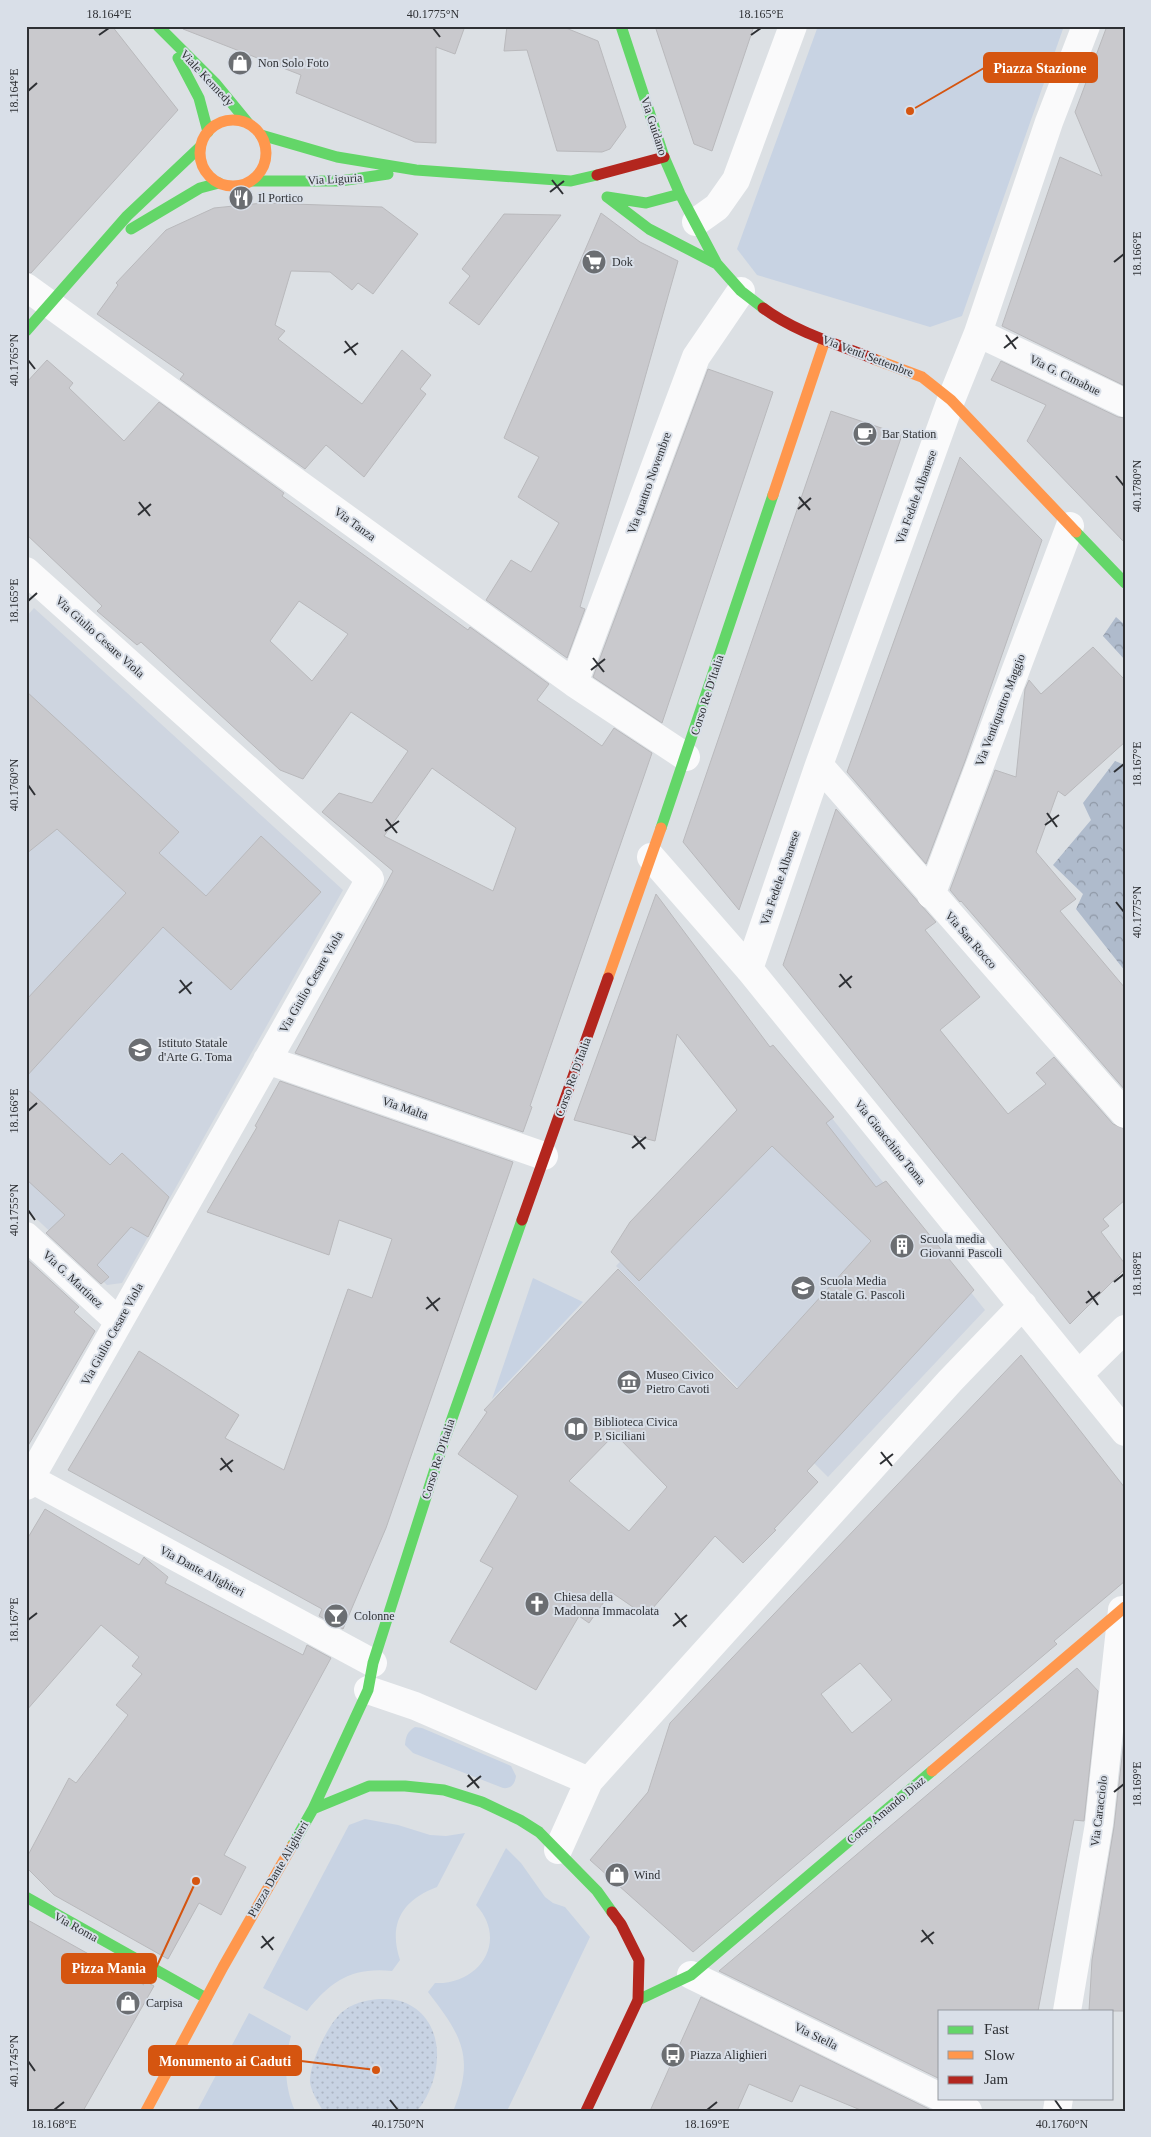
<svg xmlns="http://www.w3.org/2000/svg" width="1151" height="2137" viewBox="0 0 1151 2137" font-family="Georgia,serif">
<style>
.built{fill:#ced5e0}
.green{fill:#c8d3e3}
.forest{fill:url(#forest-crowns)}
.garden{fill:url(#garden-dots)}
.building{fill:#c9c9cd;stroke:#b9b9bc;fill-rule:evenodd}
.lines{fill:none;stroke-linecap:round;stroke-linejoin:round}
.street{stroke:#fafafb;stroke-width:28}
.fast{stroke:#63d668;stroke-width:11}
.slow{stroke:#ff974d;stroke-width:11}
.jam{stroke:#b3261e;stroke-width:11}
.ticks{fill:none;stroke:#2e3034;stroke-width:2}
.labels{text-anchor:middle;stroke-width:4;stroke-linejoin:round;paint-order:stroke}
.poi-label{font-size:12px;fill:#2e3034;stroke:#d9dfe8;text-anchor:start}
.street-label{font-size:12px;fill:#2e3034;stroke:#d9dfe8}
.leader{fill:none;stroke:#d55510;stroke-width:2}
.callout-dot{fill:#d55510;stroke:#d9dfe8;stroke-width:2}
.callout{fill:#d55510;stroke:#d55510;stroke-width:2}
.callout-label{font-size:14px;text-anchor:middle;font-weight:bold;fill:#fff}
.neatline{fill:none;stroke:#2e3034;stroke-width:2}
.ticks-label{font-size:12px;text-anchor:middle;fill:#2e3034}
</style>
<defs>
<pattern id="forest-crowns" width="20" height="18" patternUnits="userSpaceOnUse" patternTransform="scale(1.25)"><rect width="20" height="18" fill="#afbbcc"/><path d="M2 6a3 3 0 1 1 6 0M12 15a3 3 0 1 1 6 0" fill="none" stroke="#8f98a6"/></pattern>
<pattern id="garden-dots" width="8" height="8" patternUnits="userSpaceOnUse" patternTransform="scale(1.25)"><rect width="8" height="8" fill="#c8d3e3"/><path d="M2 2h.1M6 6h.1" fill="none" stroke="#acb5c3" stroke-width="1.8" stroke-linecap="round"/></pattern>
</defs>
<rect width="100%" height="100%" fill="#dce0e4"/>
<path class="built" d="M34 608 343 890 122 1283 107 1285 26 1209V617Z
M788 1063 985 1310 828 1477 616 1266 749 1130 735 1111Z"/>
<path class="green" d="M818 26H1064L962 316 930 327 757 275 737 249Z
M533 1278 583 1302 492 1399Z
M415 1727 422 1728 511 1766 516 1776C515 1784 511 1789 503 1788L413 1753 405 1745C406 1736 407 1732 415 1727Z
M365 1819 398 1825 430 1835 446 1836 465 1833 437 1887C402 1900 388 1924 400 1960L392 1971C352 1967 331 1981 307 2011L263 1988 349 1825Z
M506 1848 521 1863 545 1897 553 1903 565 1907 590 1937 507 2111H458L454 2109C475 2056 461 2035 428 1992L435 1983C479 1985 509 1941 476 1905Z
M249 2013 291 2036C284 2061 284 2086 295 2111H197Z"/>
<path class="forest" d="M1116 617 1125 625V660L1103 636Z
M1115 761 1125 765V971L1076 909 1083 894 1053 865 1091 820 1083 803Z"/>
<path class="garden" d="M379 1999C388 1999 397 1999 406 2003 448 2022 443 2080 417 2111H323C318 2103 311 2091 310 2082 309 2064 328 2024 342 2012 353 2003 366 2000 379 1999Z"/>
<path class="building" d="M26 26H112L178 110 31 273 26 272Z
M181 26H465L455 54 436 47V143L415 142 296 93 301 75 183 29Z
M507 26H561L598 41 626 127 610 149 602 152 557 151 527 50 504 51Z
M655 26H754L712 151 694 144Z
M1107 26H1125V386L1002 326 1060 157 1102 176 1075 112Z
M263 203 382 207 418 234 373 294 358 283 352 290 330 272 291 271 275 325 285 331 278 339 362 404 402 350 431 375 420 389 426 394 364 477 326 445 305 469 180 379 184 374 97 314 118 285 116 283 166 230 214 208Z
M601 213 640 242 678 261 580 607 585 609 567 658 486 600 511 560 531 572 559 523 518 497 539 457 504 438Z
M504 214 561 215 479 325 449 303 470 276 462 269Z
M47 360 73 383 69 388 124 441 159 402 284 493 282 496 468 630 470 627 549 684 537 700 602 746 614 728 652 753 530 1106 532 1107 523 1132 295 1053 393 871 322 812 339 793 372 803 408 751 351 712 303 779 280 770 141 642 137 645 97 611 102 606 26 534V383ZM299 601 348 634 312 681 270 641ZM432 768 516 828 493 891 384 836Z
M1001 361 1118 417 1125 418V543L1027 441 1046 405 991 380Z
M708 369 773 392 662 723 593 677Z
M831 411 902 435 739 910 683 842Z
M960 457 1042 540 965 761 926 864 847 772Z
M1093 647 1125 680V742L1065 796 1058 791 1036 852 1076 899 1060 911 1125 988V1090L961 901 960 902 950 890 995 770 1016 777 1025 689 1029 680 1041 694Z
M26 691 179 832 159 853 206 896 261 836 321 892 231 990 163 927 26 1077V1000L126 893 57 829 26 854Z
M836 809 936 922 925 930 980 997 940 1030 1008 1114 1046 1084 1036 1073 1054 1057 1113 1124 1125 1129V1200L1103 1219 1109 1226 1101 1232 1125 1264V1269L1070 1324 783 965Z
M656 894 770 1047 773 1045 834 1117 826 1123 876 1187 886 1181 974 1290 807 1471 818 1482 774 1529 776 1530 743 1563 715 1536 646 1616 611 1592 589 1623 579 1616 536 1690 450 1642 493 1568 480 1561 518 1496 458 1454 487 1412 484 1410 618 1269 737 1389 871 1241 772 1146 639 1281 611 1252 630 1222 737 1110 677 1034 655 1141 574 1120ZM615 1434 667 1487 629 1531 569 1481Z
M280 1081 513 1162 386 1528 343 1629 319 1616 322 1609 68 1470 139 1351 239 1415 225 1438 284 1470 348 1289 372 1298 392 1239 339 1220 329 1255 207 1212 257 1127 255 1126Z
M26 1088 110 1165 122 1153 169 1197 148 1237 131 1227 97 1265 109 1277 101 1284 46 1233 65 1215 26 1179Z
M26 1258 79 1307 74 1312 95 1331 26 1449Z
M1021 1355 1125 1488V1581L1054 1641 1057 1644 693 1952 590 1860 648 1792 670 1723ZM860 1663 892 1700 852 1733 821 1694Z
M45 1509 139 1565 144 1557 146 1559 168 1577 165 1583 303 1655 307 1645 331 1658 224 1855 246 1867 221 1915 199 1903 168 1959 54 1895 26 1867V1859L69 1778 76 1783 128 1715 116 1705 142 1674 132 1666 139 1657 101 1625 26 1711V1541Z
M1077 1668 1098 1691 1084 1821 1074 1820 1038 2011H940V2079L719 1971Z
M1125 1731V2011H1089L1092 1960 1114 1827Z
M26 1919 144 1985 136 1976 154 1986 83 2111H26Z
M701 1997 933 2111H863L800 2085 792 2102 749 2084 737 2111H650Z"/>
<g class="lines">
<path class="street" d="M696 222 717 207 736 180 793 26
M26 287 574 683 686 757
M978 333 1125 403
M26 571 370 879 26 1486
M574 683 696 357 741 291
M819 765 1125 1114
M651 857 749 969 1125 1432
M931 895 1070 526
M749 969 819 765 951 400 978 333 1049 122 1086 26
M267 1060 544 1156
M26 1236 119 1322
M1079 1374 1125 1329
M31 1479 373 1663
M368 1690 415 1706 589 1781
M558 1850 589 1781 950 1381 1023 1305
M691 1975 940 2097
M1067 2011 1099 1824 1122 1610
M943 2098 968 2111
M1057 2111 1059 2098"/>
<path class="fast" d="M158 26 216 84 248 123
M621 26 664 157 680 194 717 264 741 291 763 308
M178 58 199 98 208 132
M261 135 337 157 416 170 571 181 597 175
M252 181H340L388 174
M607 197 649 229 717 264
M607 197 646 203 680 194
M131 229 200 188 219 183
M26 331 127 216 200 147
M1076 532 1125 583
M661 828 773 495
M313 1809 368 1690 373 1663 442 1447 522 1220
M292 1846 313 1809 369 1786H405L444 1790 482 1802 520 1820 539 1832 597 1891 612 1912
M26 1897 206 1998
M638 2000 691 1975 932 1771"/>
<path class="slow" d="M200 153a33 33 0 1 1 66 0a33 33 0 1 1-66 0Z
M874 359 922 377 951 400 1076 532
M773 495 825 340
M608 978 661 828
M932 1771 1125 1607
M146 2111 223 1967 292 1846"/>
<path class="jam" d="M597 175 664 157
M763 308C795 332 837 344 874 359
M522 1220 608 978
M586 2111 638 2000 639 1960 621 1924 612 1912"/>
</g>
<path class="ticks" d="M433 28 440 37M99 35 109 28M751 35 761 28M28 91 37 83M552 180 563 194M550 192 564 181M1114 262 1124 254M1006 335 1016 349M345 341 356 355M1004 348 1018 337M344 353 358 343M28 360 35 369M1116 476 1124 486M799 497 810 510M139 502 150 516M798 509 811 498M138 515 151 504M28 601 37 593M593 658 604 672M591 670 605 659M1114 772 1124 764M28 785 35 795M1047 813 1057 827M386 819 397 833M1045 825 1059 815M385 831 399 821M1116 902 1124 912M840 974 851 988M180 980 191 994M839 987 852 976M179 993 192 982M28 1111 37 1103M634 1136 645 1149M632 1148 646 1137M28 1210 35 1220M1114 1282 1124 1274M1088 1291 1098 1305M427 1297 438 1311M1086 1303 1100 1292M426 1309 440 1298M881 1452 892 1466M221 1458 232 1472M880 1464 893 1454M220 1470 233 1460M675 1613 686 1627M28 1620 37 1613M673 1626 687 1615M468 1775 479 1788M467 1787 481 1776M1114 1792 1124 1784M922 1930 933 1944M262 1936 273 1950M921 1942 934 1932M261 1948 274 1937M28 2061 35 2071M390 2100 398 2110M1055 2100 1062 2110M54 2110 64 2102M707 2110 717 2102"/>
<defs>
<symbol id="shop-disc" viewBox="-11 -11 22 22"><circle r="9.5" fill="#6b6e72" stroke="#d9dfe8"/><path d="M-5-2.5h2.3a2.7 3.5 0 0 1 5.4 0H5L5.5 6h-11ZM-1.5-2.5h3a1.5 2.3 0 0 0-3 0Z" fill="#fff"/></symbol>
<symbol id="restaurant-disc" viewBox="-11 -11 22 22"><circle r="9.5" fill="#6b6e72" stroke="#d9dfe8"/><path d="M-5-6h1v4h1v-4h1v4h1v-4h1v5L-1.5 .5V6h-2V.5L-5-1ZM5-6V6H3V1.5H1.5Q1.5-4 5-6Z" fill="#fff"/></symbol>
<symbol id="supermarket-disc" viewBox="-11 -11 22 22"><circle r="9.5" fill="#6b6e72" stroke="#d9dfe8"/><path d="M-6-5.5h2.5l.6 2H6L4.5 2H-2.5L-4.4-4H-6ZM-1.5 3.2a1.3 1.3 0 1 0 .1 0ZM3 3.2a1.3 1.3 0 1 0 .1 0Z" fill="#fff"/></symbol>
<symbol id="cafe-disc" viewBox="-11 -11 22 22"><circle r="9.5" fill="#6b6e72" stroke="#d9dfe8"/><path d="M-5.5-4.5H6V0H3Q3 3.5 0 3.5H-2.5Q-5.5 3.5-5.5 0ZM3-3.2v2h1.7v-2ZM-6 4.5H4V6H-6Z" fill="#fff"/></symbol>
<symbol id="school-disc" viewBox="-11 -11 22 22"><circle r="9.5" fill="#6b6e72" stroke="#d9dfe8"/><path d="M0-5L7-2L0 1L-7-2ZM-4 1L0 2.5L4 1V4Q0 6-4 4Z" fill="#fff"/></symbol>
<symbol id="building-disc" viewBox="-11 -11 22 22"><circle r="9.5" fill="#6b6e72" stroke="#d9dfe8"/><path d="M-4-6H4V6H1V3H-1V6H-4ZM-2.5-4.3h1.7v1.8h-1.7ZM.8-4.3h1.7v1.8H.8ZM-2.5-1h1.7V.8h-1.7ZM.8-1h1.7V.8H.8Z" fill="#fff"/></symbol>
<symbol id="museum-disc" viewBox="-11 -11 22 22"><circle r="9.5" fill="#6b6e72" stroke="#d9dfe8"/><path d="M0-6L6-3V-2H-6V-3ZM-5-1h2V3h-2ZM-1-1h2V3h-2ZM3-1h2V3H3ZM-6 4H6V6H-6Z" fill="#fff"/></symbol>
<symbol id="library-disc" viewBox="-11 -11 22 22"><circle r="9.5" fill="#6b6e72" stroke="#d9dfe8"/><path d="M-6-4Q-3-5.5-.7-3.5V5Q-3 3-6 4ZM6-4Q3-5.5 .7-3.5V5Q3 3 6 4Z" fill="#fff"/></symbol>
<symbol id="church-disc" viewBox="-11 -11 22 22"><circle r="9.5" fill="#6b6e72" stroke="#d9dfe8"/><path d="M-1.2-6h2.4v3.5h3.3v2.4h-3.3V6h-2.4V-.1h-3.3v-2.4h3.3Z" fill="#fff"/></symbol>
<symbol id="bar-disc" viewBox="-11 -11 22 22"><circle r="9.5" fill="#6b6e72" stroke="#d9dfe8"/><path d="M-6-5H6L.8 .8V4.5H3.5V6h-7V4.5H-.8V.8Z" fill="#fff"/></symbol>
<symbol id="bus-disc" viewBox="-11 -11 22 22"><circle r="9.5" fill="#6b6e72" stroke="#d9dfe8"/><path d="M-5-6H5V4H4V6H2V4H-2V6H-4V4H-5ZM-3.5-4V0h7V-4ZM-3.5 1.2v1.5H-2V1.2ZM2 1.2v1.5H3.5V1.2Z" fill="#fff"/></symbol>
</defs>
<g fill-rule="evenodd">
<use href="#shop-disc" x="226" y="49" width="28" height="28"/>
<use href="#restaurant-disc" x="227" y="184" width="28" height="28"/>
<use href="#supermarket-disc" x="580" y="248" width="28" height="28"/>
<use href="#cafe-disc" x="851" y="420" width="28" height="28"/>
<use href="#school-disc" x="126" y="1036" width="28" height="28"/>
<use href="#building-disc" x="888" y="1232" width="28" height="28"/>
<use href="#school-disc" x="789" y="1274" width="28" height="28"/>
<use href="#museum-disc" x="615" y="1368" width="28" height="28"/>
<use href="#library-disc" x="562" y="1415" width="28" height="28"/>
<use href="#church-disc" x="523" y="1590" width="28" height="28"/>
<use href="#bar-disc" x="322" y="1602" width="28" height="28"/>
<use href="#shop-disc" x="603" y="1861" width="28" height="28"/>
<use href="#shop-disc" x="114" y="1989" width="28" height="28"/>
<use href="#bus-disc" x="659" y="2041" width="28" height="28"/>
</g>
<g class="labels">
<g class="poi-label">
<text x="258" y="67">Non Solo Foto</text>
<text x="258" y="202">Il Portico</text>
<text x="612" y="266">Dok</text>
<text x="882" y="438">Bar Station</text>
<text x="158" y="1047">Istituto Statale<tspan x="158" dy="14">d'Arte G. Toma</tspan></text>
<text x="920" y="1243">Scuola media<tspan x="920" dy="14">Giovanni Pascoli</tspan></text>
<text x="820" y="1285">Scuola Media<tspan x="820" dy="14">Statale G. Pascoli</tspan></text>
<text x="646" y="1379">Museo Civico<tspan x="646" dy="14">Pietro Cavoti</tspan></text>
<text x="594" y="1426">Biblioteca Civica<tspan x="594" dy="14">P. Siciliani</tspan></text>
<text x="554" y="1601">Chiesa della<tspan x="554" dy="14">Madonna Immacolata</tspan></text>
<text x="354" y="1620">Colonne</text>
<text x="634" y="1879">Wind</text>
<text x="146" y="2007">Carpisa</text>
<text x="690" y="2059">Piazza Alighieri</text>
</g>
<g class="street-label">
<text transform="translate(207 78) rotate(47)" y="4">Viale Kennedy</text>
<text transform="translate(654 126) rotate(72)" y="4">Via Guidano</text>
<text transform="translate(335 179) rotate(-3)" y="4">Via Liguria</text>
<text transform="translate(868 356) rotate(21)" y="4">Via Venti Settembre</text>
<text transform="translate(1065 375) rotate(26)" y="4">Via G. Cimabue</text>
<text transform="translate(649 483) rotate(-70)" y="4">Via quattro Novembre</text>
<text transform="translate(916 497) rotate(-70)" y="4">Via Fedele Albanese</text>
<text transform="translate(355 524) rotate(36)" y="4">Via Tanza</text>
<text transform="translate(100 637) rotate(42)" y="4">Via Giulio Cesare Viola</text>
<text transform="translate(707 695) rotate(-72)" y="4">Corso Re D'Italia</text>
<text transform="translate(1000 710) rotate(-69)" y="4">Via Ventiquattro Maggio</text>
<text transform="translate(780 878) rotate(-71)" y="4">Via Fedele Albanese</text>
<text transform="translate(971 940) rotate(49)" y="4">Via San Rocco</text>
<text transform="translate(311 982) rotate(-60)" y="4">Via Giulio Cesare Viola</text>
<text transform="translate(573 1077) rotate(-70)" y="4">Corso Re D'Italia</text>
<text transform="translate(405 1108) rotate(19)" y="4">Via Malta</text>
<text transform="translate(890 1142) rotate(51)" y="4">Via Gioacchino Toma</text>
<text transform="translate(73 1279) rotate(43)" y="4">Via G. Martinez</text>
<text transform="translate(112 1334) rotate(-61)" y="4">Via Giulio Cesare Viola</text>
<text transform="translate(438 1459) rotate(-72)" y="4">Corso Re D'Italia</text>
<text transform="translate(202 1571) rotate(28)" y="4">Via Dante Alighieri</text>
<text transform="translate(886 1810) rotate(-40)" y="4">Corso Amando Diaz</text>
<text transform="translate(1099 1811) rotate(-83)" y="4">Via Caracciolo</text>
<text transform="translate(278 1869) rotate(-60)" y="4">Piazza Dante Alighieri</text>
<text transform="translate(76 1927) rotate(29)" y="4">Via Roma</text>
<text transform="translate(816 2036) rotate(26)" y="4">Via Stella</text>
</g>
</g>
<path class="leader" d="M910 111L984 68M196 1881L156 1968M376 2070L301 2061"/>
<g class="callout-dot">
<circle cx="910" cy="111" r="5"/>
<circle cx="196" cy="1881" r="5"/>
<circle cx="376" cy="2070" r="5"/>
</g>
<g class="callout">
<rect x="984" y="53" width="113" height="29" rx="5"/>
<rect x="62" y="1954" width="94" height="29" rx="5"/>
<rect x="149" y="2046" width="152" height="29" rx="5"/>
</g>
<g class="callout-label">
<text x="1040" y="73">Piazza Stazione</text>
<text x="109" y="1973">Pizza Mania</text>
<text x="225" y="2066">Monumento ai Caduti</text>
</g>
<rect width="1151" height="2137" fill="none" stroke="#d9dfe8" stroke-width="55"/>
<rect x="938" y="2010" width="175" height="90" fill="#d9dfe8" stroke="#9599a0"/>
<rect x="948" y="2026" width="25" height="8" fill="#63d668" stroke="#9599a0"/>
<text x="984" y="2034" font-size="15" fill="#2e3034">Fast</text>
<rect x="948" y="2051" width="25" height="8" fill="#ff974d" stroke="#9599a0"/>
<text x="984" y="2060" font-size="15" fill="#2e3034">Slow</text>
<rect x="948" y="2076" width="25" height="8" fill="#b3261e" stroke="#9599a0"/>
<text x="984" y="2084" font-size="15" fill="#2e3034">Jam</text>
<rect x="28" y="28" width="1096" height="2082" class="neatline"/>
<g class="ticks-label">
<text x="109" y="18">18.164°E</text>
<text x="433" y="18">40.1775°N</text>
<text x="761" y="18">18.165°E</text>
<text transform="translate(14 91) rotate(-90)" y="4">18.164°E</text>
<text transform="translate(1137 254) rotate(-90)" y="4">18.166°E</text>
<text transform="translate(14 360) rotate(-90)" y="4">40.1765°N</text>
<text transform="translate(1137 486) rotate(-90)" y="4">40.1780°N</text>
<text transform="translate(14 601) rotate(-90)" y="4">18.165°E</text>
<text transform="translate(1137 764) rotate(-90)" y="4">18.167°E</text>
<text transform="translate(14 785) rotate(-90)" y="4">40.1760°N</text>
<text transform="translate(1137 912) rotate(-90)" y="4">40.1775°N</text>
<text transform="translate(14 1111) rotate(-90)" y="4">18.166°E</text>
<text transform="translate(14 1210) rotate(-90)" y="4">40.1755°N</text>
<text transform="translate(1137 1274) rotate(-90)" y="4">18.168°E</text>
<text transform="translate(14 1620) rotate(-90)" y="4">18.167°E</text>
<text transform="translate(1137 1784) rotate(-90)" y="4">18.169°E</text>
<text transform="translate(14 2061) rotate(-90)" y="4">40.1745°N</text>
<text x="54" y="2128">18.168°E</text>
<text x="398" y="2128">40.1750°N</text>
<text x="707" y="2128">18.169°E</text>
<text x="1062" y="2128">40.1760°N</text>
</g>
</svg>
